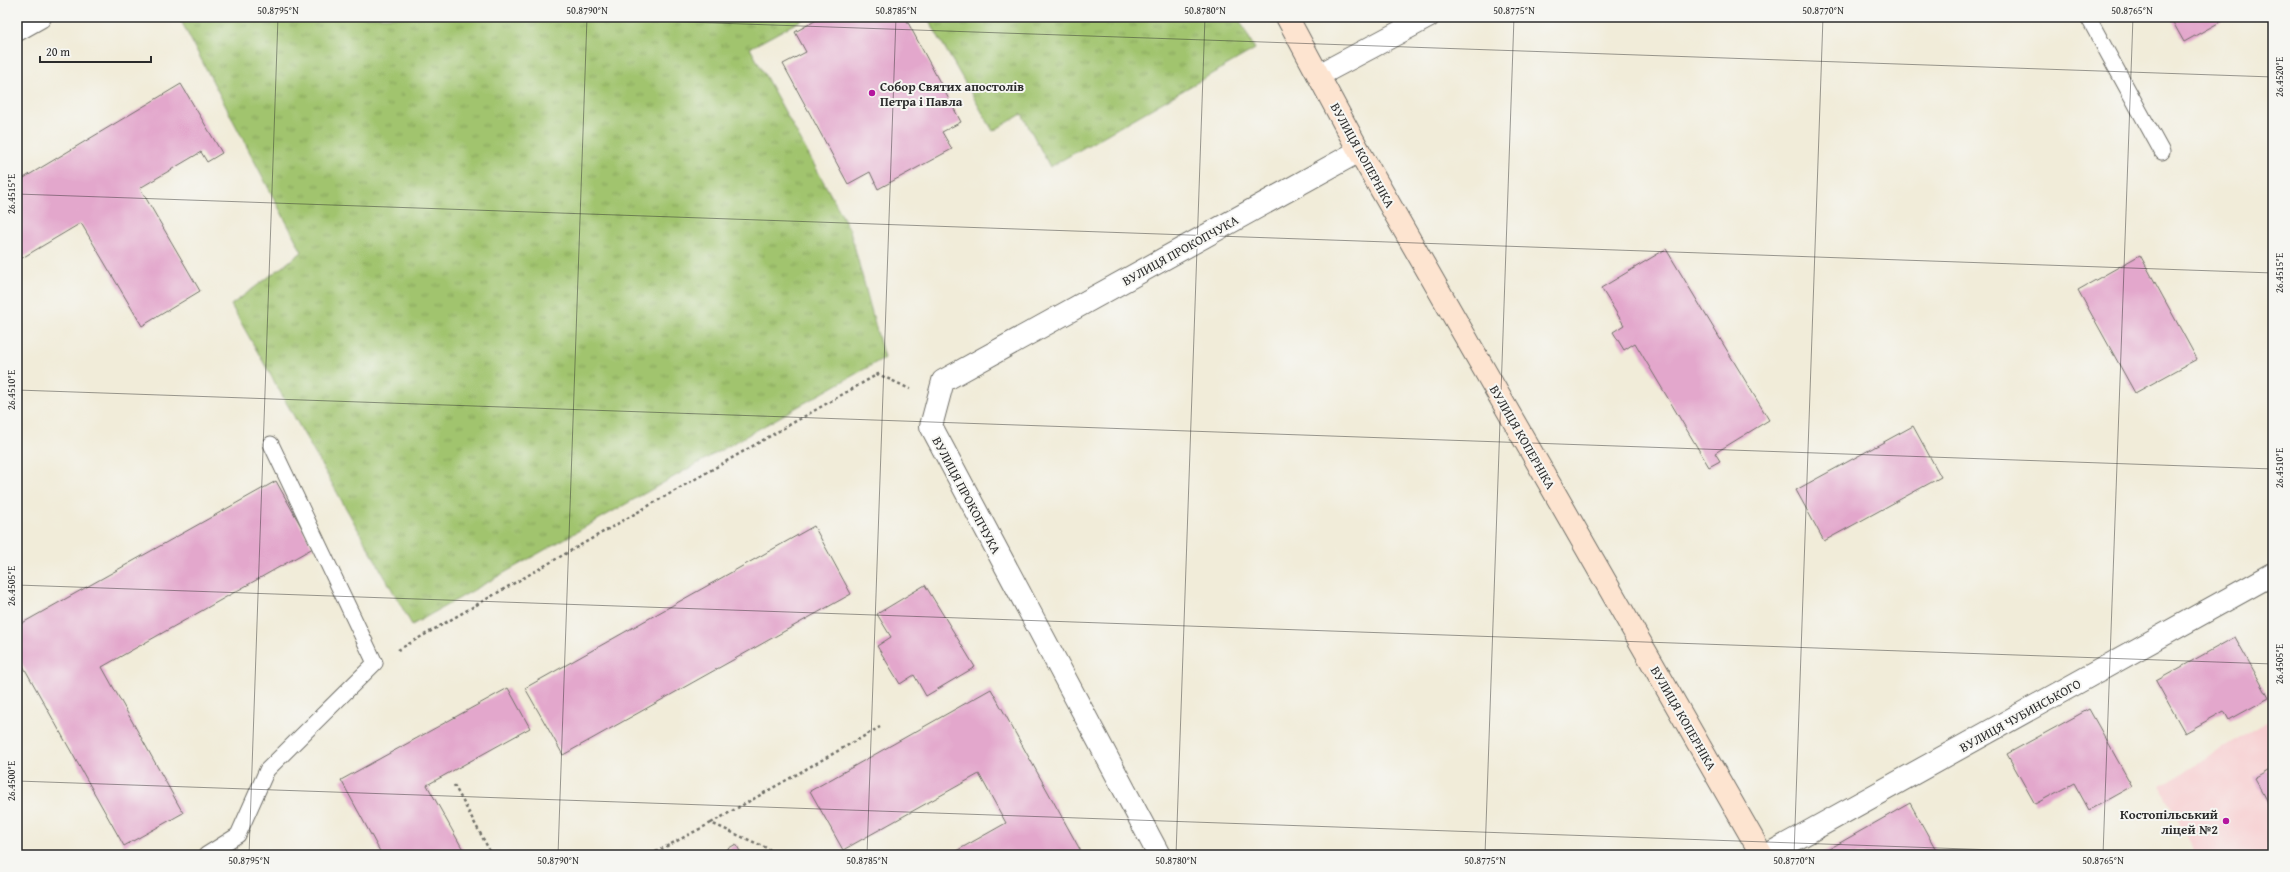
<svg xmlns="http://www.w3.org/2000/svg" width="2290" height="872" viewBox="0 0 2290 872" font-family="'Gentium Book Plus',serif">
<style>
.built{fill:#f7cfd1}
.park{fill:url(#park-tufts);stroke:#66784c}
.building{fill:#e3a7cc}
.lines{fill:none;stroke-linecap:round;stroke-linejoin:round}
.lane-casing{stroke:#706f68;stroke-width:17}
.street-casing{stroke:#706f68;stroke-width:24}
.secondary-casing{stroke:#706f68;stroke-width:24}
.path{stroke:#706f68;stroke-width:2.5;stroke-dasharray:3 3;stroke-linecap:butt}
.lane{stroke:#fff;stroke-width:15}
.street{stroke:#fff;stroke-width:22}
.secondary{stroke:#fde4d0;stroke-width:22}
.ticks{fill:none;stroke:#2b2b2b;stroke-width:1;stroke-opacity:0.45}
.poi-dot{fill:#b5179e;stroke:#f6f6f2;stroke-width:1.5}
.labels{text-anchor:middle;stroke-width:4;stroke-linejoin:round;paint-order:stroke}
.poi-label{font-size:13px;font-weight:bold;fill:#2b2b2b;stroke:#f6f6f2;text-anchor:start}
.street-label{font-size:13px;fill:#2b2b2b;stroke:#f6f6f2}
.neatline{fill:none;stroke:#2b2b2b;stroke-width:1.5}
.ticks-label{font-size:10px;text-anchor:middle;fill:#2b2b2b}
</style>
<defs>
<pattern id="park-tufts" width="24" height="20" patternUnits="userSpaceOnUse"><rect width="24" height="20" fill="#a1c46e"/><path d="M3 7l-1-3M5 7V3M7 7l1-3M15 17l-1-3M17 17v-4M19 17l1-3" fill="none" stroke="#839f5b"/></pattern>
</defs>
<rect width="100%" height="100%" fill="#f6f6f2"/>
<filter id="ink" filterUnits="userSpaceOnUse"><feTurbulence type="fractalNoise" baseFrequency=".025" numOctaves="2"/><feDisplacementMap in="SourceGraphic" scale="8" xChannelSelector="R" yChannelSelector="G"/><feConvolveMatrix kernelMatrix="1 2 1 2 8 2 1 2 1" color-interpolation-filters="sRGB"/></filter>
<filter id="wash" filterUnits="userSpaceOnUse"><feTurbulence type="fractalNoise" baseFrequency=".012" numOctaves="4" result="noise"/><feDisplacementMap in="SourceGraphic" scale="16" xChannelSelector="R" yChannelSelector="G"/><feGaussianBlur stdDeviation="0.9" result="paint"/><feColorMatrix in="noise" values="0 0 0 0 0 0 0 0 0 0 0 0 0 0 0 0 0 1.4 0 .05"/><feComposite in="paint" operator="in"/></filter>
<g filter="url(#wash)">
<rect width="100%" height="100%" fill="#f1ecd9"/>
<path class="built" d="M2273 718V855H2196L2161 786Z"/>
<path class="park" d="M179 17H807L750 48 850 230 884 358 412 625 231 305 302 252Z
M927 17H1238L1255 49 1050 167 1022 114 993 131Z"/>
<g id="blocks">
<path class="building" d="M822 17H905L961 122 942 132 952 149 878 189 870 172 848 184 783 64 806 52 795 32Z
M2170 17H2229L2184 42Z
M181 84 222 153 207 162 201 152 140 188 200 291 142 326 81 223 17 261V182Z
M1666 249 1769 420 1715 453 1720 461 1709 467 1635 343 1624 350 1613 332 1624 325 1601 288Z
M2140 255 2197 359 2135 393 2078 290Z
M1913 426 1941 477 1824 541 1796 490Z
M276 481 313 548 102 667 183 813 124 846 17 655V626Z
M814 526 851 594 563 755 525 688Z
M925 585 975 667 926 696 914 675 900 684 877 646 891 637 877 614Z
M2235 637 2269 698 2229 720 2224 711 2185 733 2156 681Z
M508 688 530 728 427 785 466 855H382L341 780Z
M991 689 1083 855H949L1006 823 979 774 843 850 810 791Z
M2089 709 2132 786 2089 810 2074 783 2035 804 2007 754Z
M2273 767V813L2254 778Z
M1910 803 1939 855H1823L1822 853Z
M736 844 742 855H717Z"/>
</g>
</g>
<g filter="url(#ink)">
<use href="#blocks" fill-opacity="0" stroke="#706f68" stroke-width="1"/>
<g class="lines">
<defs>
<path id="lane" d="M2088 17 2162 152
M206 855 238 835 267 770 375 663 271 444"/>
<path id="street" d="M17 30 40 17
M1319 75 1428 17
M1159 855 931 426 943 381 1359 151
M1767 855 2273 574"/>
<path id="secondary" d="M1287 17 1359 151 1762 855"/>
</defs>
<use href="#lane" class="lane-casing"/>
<use href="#street" class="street-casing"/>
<use href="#secondary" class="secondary-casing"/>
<path class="path" d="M398 650 878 374 910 389
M454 785 492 855
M711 823 880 727
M650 855 711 823 769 849 774 855"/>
<use href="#lane" class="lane"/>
<use href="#street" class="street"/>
<use href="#secondary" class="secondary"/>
</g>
</g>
<path class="ticks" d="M541 17 2273 77M17 194 2273 273M17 390 2273 469M17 585 2273 664M17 781 2139 855M249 855 278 17M558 855 587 17M867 855 896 17M1176 855 1205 17M1485 855 1514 17M1794 855 1823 17M2103 855 2133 17"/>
<g class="poi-dot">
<circle cx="872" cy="93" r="4"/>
<circle cx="2226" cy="821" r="4"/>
</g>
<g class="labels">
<g class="poi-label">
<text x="880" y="91">Собор Святих апостолів<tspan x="880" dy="15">Петра і Павла</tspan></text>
<text x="2218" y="819" text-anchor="end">Костопільський<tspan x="2218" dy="15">ліцей №2</tspan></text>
</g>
<g class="street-label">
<text transform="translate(1363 155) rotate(61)" y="5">ВУЛИЦЯ КОПЕРНІКА</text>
<text transform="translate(1180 250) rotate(-29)" y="5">ВУЛИЦЯ ПРОКОПЧУКА</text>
<text transform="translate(1523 437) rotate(60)" y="5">ВУЛИЦЯ КОПЕРНІКА</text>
<text transform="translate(967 495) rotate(62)" y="5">ВУЛИЦЯ ПРОКОПЧУКА</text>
<text transform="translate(2020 715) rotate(-29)" y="5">ВУЛИЦЯ ЧУБИНСЬКОГО</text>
<text transform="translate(1684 718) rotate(60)" y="5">ВУЛИЦЯ КОПЕРНІКА</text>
</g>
</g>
<rect width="2290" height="872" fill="none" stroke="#f6f6f2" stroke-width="44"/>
<path d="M40 56v6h111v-6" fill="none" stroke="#2b2b2b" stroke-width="2"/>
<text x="46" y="56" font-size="12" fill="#2b2b2b" stroke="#f6f6f2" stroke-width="3" paint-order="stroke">20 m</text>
<rect x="22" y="22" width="2246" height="828" class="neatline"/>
<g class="ticks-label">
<text x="278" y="14">50.8795°N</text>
<text x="587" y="14">50.8790°N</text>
<text x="896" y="14">50.8785°N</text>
<text x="1205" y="14">50.8780°N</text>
<text x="1514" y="14">50.8775°N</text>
<text x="1823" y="14">50.8770°N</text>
<text x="2132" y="14">50.8765°N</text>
<text transform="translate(2279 77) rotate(-90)" y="4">26.4520°E</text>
<text transform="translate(11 194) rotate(-90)" y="4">26.4515°E</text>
<text transform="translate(2279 273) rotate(-90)" y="4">26.4515°E</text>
<text transform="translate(11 390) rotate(-90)" y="4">26.4510°E</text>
<text transform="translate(2279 468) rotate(-90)" y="4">26.4510°E</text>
<text transform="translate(11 586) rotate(-90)" y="4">26.4505°E</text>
<text transform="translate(2279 664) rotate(-90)" y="4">26.4505°E</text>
<text transform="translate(11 781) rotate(-90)" y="4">26.4500°E</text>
<text x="249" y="864">50.8795°N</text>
<text x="558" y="864">50.8790°N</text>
<text x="867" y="864">50.8785°N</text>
<text x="1176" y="864">50.8780°N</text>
<text x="1485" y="864">50.8775°N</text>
<text x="1794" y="864">50.8770°N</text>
<text x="2103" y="864">50.8765°N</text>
</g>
</svg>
